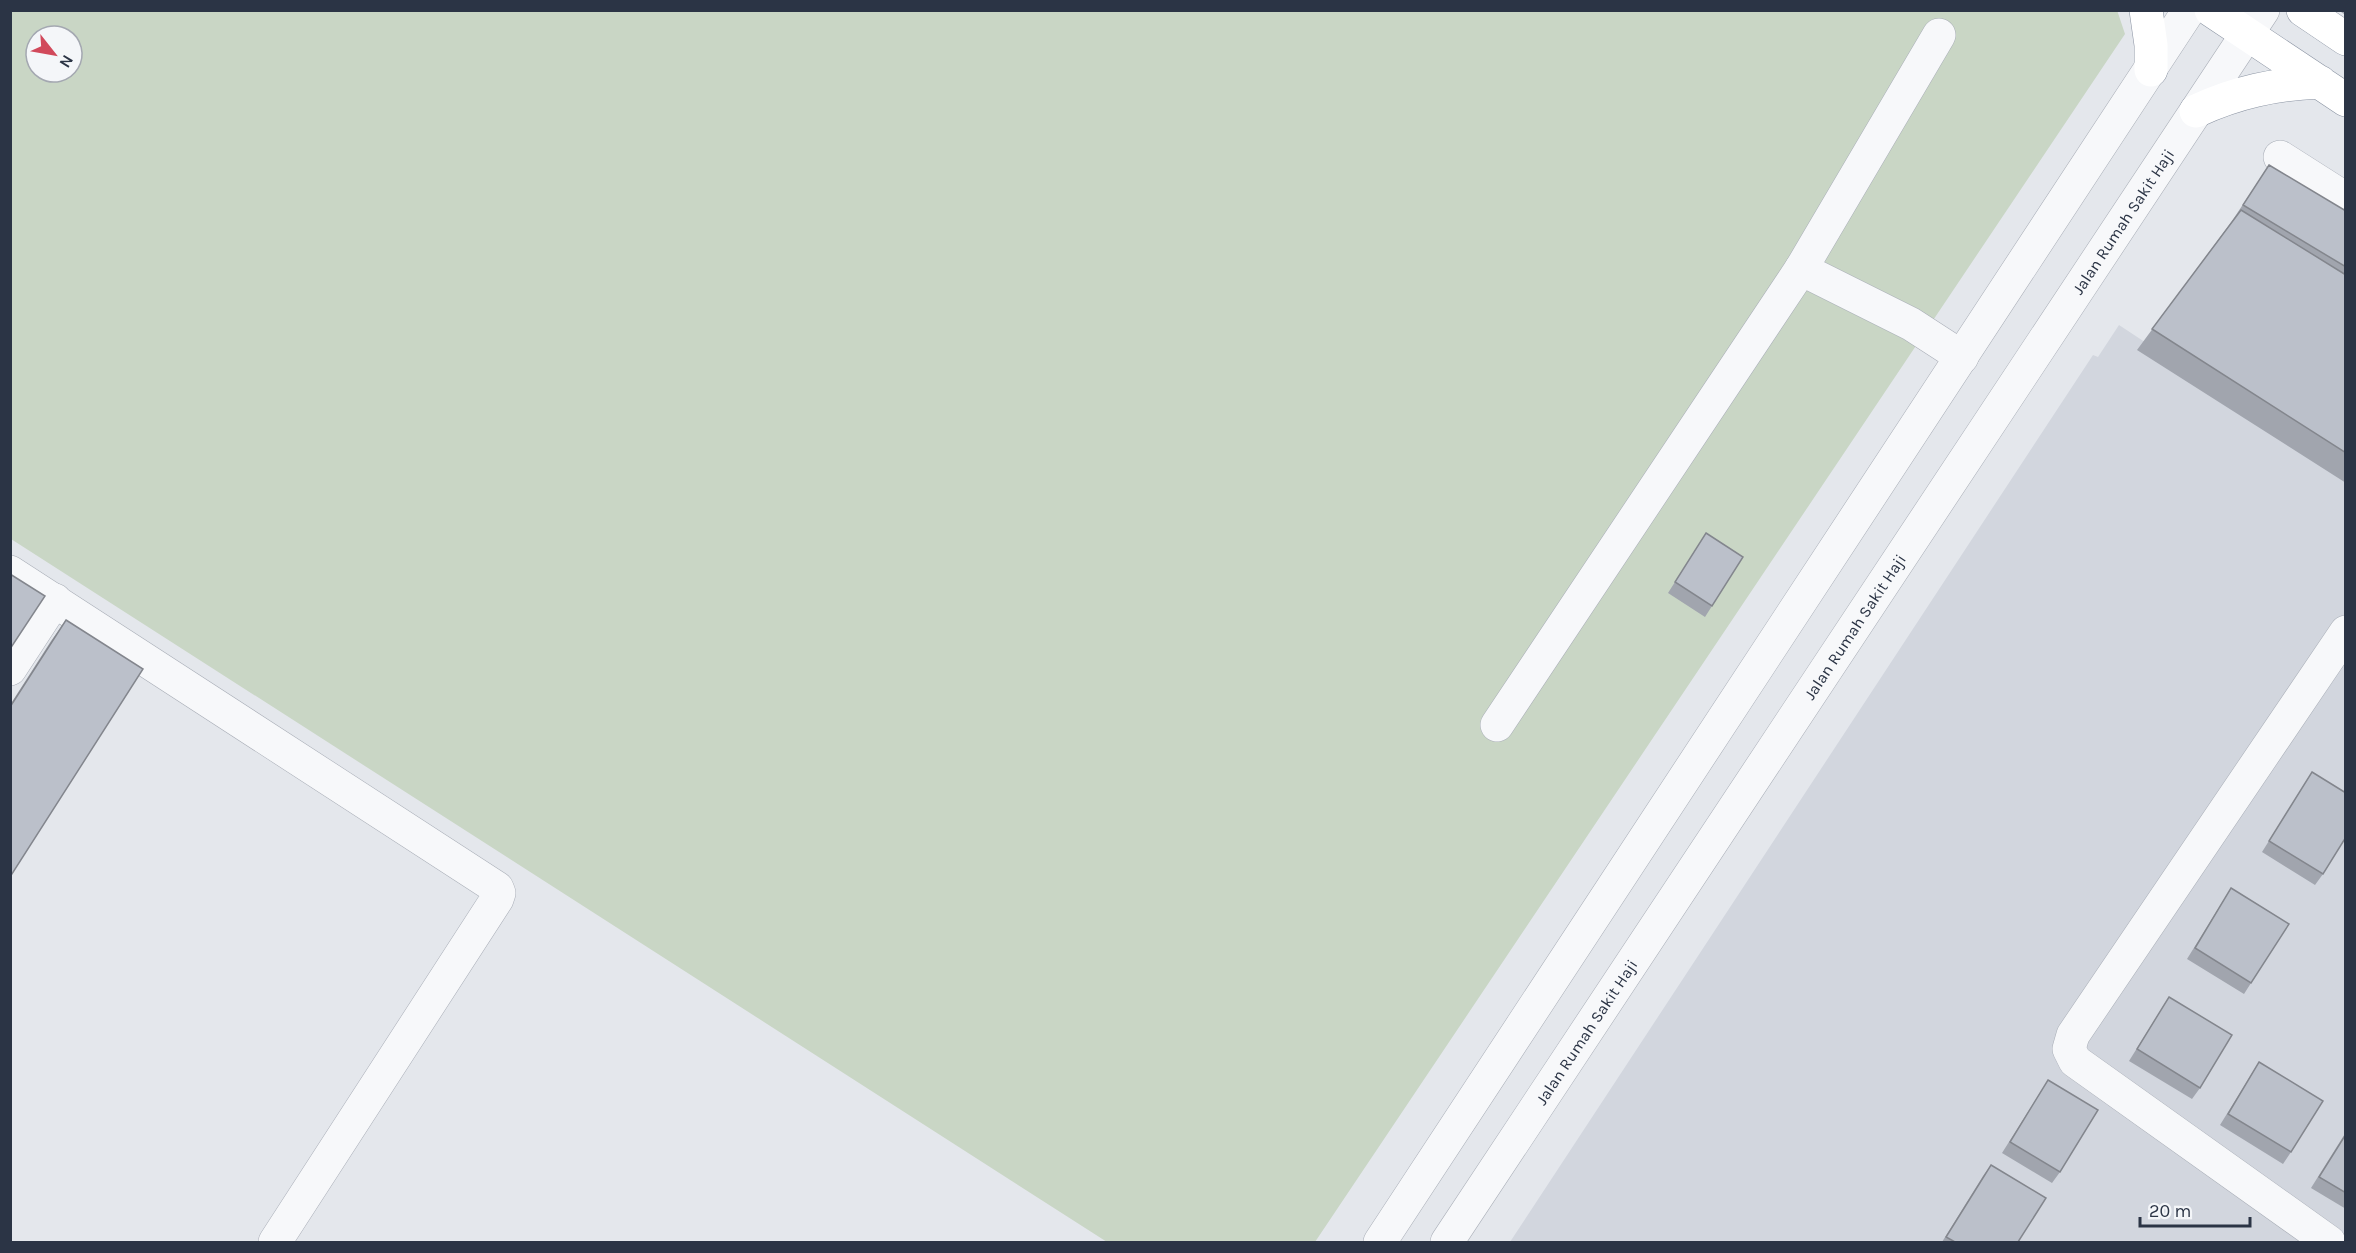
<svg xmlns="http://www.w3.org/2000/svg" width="2356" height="1253" viewBox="0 0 2356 1253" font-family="Karla,sans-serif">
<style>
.built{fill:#d2d6de}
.green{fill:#c9d6c5;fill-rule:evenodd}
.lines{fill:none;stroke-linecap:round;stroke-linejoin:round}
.minor-casing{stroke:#a9aeb7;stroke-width:34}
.highway-casing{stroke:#8b94a3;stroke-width:34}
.minor{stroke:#f7f8fa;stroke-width:33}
.highway{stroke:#fff;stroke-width:33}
.wall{fill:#a1a5ae}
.building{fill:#bbc0ca;stroke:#83868d;stroke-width:1.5}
.labels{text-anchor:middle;stroke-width:5;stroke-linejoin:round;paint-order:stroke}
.street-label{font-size:16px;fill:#2b3445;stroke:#f4f6f9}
</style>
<rect width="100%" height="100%" fill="#e4e7ec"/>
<path class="built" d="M2119 325 2345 474V1242H1510L2093 355 2098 357Z"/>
<path class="green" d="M2117 10 2125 34 1315 1242H1107L11 539 10 11ZM36 36H72V72H36Z"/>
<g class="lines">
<defs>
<g id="minor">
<path d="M2280 157 2346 199"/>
<path d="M1801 269 1911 324 1962 357"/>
<path d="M10 572 497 888 499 893 497 899 275 1242"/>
<path d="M10 669 55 600"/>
<path d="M1497 725 1801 269 1939 35"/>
<path d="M1380 1242 2189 10"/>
<path id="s1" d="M1447 1242 2263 10"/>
<path d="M2329 1242 2075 1061 2069 1049 2073 1035 2346 632"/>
</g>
<path id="highway" d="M2146 10 2151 45V70
M2211 10 2346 100
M2303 10 2346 39
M2196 111C2237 92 2275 84 2320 82"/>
</defs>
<use href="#minor" class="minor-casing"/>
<use href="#highway" class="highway-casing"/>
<use href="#minor" class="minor"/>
<use href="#highway" class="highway"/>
</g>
<path class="wall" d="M2338 10H2346V11L2344 14Z
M2269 165 2346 211V483L2137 350 2232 221Z
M1706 533 1712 606 1705 617 1668 593Z
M66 620 10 877V705L51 641Z
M2312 772 2323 874 2315 885 2262 852Z
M2231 888 2251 983 2244 994 2187 959Z
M2169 997 2200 1088 2192 1099 2129 1061Z
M2259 1062 2291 1152 2283 1164 2220 1125Z
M2048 1080 2060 1172 2052 1183 2002 1153Z
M2346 1132V1209L2311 1188Z
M1991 1165 2018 1242H1942L1983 1176Z"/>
<path class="building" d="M2269 165 2346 211V267L2243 205Z
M2241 210 2346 275V453L2152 329Z
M1706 533 1743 557 1712 606 1675 582Z
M10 574 45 596 10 649Z
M66 620 143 669 10 877V707Z
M2312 772 2346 793V837L2323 874 2269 841Z
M2231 888 2289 924 2251 983 2195 948Z
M2169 997 2232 1035 2200 1088 2137 1049Z
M2259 1062 2323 1101 2291 1152 2228 1114Z
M2048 1080 2098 1110 2060 1172 2010 1142Z
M2346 1134V1193L2319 1177Z
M1991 1165 2046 1198 2018 1242H1955L1946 1237Z"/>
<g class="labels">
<g class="street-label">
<text dy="6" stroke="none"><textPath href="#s1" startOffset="1224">Jalan Rumah Sakit Haji</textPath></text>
<text dy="6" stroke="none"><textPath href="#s1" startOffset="738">Jalan Rumah Sakit Haji</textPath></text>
<text dy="6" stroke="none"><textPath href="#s1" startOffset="252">Jalan Rumah Sakit Haji</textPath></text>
</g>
</g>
<rect width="2356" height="1253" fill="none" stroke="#2b3445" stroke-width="24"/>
<g transform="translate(54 54) rotate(121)"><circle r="28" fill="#f4f6f9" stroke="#a4a8b1" stroke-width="1.5"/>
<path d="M0-4.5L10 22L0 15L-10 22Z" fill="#d1495b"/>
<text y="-9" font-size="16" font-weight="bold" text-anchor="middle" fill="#2b3445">N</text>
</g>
<path d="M2140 1217v9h110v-9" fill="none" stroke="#2b3445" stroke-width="3"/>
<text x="2149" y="1217" font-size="18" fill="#2b3445" stroke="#f4f6f9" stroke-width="4.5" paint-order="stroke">20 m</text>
</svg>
